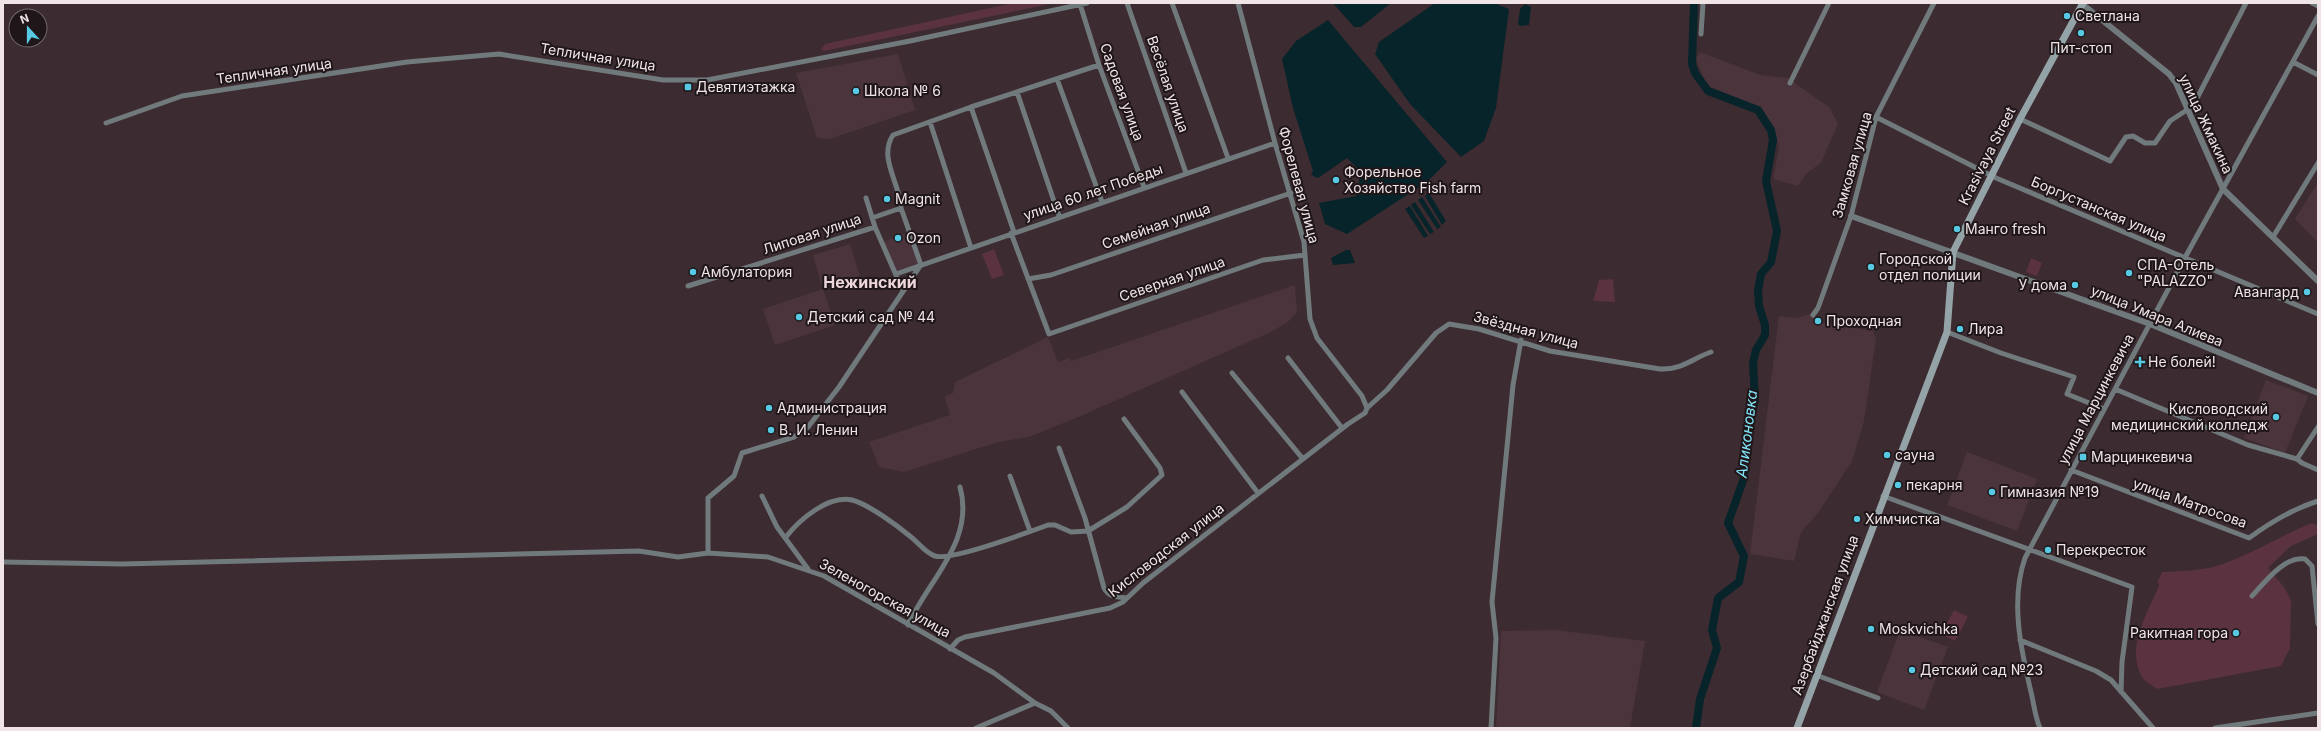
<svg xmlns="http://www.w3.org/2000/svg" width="2321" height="731" viewBox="0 0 2321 731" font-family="Inter,sans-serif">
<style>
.built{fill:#4b343c}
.green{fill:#5a3240}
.water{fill:#07242a}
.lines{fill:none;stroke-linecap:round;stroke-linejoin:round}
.river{stroke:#07242a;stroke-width:8}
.minor{stroke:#707a7c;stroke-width:5}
.tertiary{stroke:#707a7c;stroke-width:6}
.secondary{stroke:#93a3a7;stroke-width:7}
.poi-dot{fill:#57c9e2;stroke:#1e1618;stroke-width:1.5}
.labels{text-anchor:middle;stroke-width:4;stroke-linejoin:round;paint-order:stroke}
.poi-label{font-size:14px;fill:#f0e4e7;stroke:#1e1618;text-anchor:start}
.street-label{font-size:14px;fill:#f0e4e7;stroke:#1e1618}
.water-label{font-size:15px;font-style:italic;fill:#84e4fa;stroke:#1e1618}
.quarter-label{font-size:16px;font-weight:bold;fill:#edd6dc;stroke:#1e1618}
</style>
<rect width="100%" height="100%" fill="#3c2b30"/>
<path class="built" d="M1700 52 1760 75 1788 78 1829 107 1838 124 1821 163 1807 173 1798 186 1773 179 1779 147 1774 129 1759 107 1711 87 1705 81 1696 58Z
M898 54 915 110 830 139 817 138 796 73Z
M2318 182V243L2295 219Z
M907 233 921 259 920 266 896 274 882 242Z
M850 244 860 276 822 287 813 255Z
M1295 285 1297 312 1288 322 1269 333 1076 418 1029 437 998 442 904 472 879 467 869 442 950 415 945 397 953 393 955 382 1048 337 1058 362 1069 358 1071 361Z
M823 289 835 325 775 345 763 309Z
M1812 313 1816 317 1822 318V323L1873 331 1876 339 1864 421 1852 461 1818 513 1801 532 1794 561 1750 554 1779 316 1797 318Z
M2266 380 2308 396 2285 453 2244 438Z
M1967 452 2037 479 2017 531 1947 505Z
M1555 630 1645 641 1630 728H1496L1501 631Z
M1900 630 1948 647 1924 710 1877 692Z"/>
<path class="green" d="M1013 3H1055L824 51 821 49 825 44Z
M994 249 1004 275 992 279 982 254Z
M2031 258 2042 263 2037 276 2026 272Z
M1613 279 1615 302 1593 301 1599 280Z
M2312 523 2318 526V534L2291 546 2268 568 2284 587 2291 600 2290 648 2281 666 2157 689C2153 686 2143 681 2141 675 2126 647 2148 612 2159 586L2158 581 2162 572C2183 571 2203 571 2223 564 2254 553 2282 535 2312 523Z
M1954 610 1968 617 1955 641 1941 634Z"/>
<path class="water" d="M1333 3H1391L1361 27H1354Z
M1435 3H1494L1509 9 1496 108 1484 141 1461 157 1410 104 1375 54 1379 42Z
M1525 4 1531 7 1529 25 1520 26 1518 24 1520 9Z
M1328 20 1447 162 1427 182 1347 234 1325 224 1319 203 1356 196 1361 172 1347 158 1318 178 1311 175 1313 171 1293 108 1282 59 1296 41Z
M1429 193 1446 221 1442 225 1425 196Z
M1422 197 1441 227 1437 229 1418 200Z
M1415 202 1434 232 1430 234 1411 205Z
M1410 206 1428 236 1424 238 1405 209Z
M1346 250H1350L1355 263 1333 265 1331 258Z"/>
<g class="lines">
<path class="river" d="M1694 3 1692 64 1695 73 1708 91 1758 110 1771 130 1773 140 1766 181 1777 231 1771 262 1761 274 1758 291 1759 306 1765 325V335L1756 350 1753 363 1755 399 1746 439 1744 478 1728 523 1744 556 1739 582 1718 598 1712 630 1717 648 1700 699 1696 728"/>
<path class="minor" d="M1127 3 1186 173
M1172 3 1228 158
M1238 3 1275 143 1304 242 1310 319 1317 338 1362 396 1367 408
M2312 3 2318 6
M1080 4 1099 65 1144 187
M1701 34 1703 3
M2293 62 2318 75
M1057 79 1102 202
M1790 83 1829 3
M1017 92 1059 216
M971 107 1014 232
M1876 117 1996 178 2318 314
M2020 119 2110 161 2126 137 2133 136 2145 143H2155L2170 121 2193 106 2246 3
M930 122 971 248
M106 123 182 96 407 62 499 54 663 80H707L910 41 1087 3
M866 198 875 227 903 291
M872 218 901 208
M1011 233 1049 334 1263 260 1305 255
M2273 237 2318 163
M921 265 901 208C900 183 878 158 893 135L971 107 1099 65
M920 266 839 387 808 427 794 437 742 453 734 476 708 498V553L768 557 824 576 994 673 1035 703 1051 711 1068 728
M896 274 1275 143
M1028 279 1051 275 1291 193
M688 286 875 227
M1813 315 1818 308 1851 216 1876 117 1934 3
M1947 332 2001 353 2074 377 2067 394 2104 409
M1288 358 1342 428
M1232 373 1303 459
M2115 389 2248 445 2297 459 2302 463 2318 470
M1182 392 1258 493
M1059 448 1085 518 1104 588C1109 597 1116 597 1127 598
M2297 459 2318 427
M2071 470 2249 538C2271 522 2292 509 2318 501
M1010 476 1030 531
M762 496 777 527 808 569
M1883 496 2132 587 2122 662 2121 692
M786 537C799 520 828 495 852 500 868 504 898 526 911 537 919 543 925 553 935 556 951 561 1029 532 1048 525H1055L1071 532 1088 531 1127 507 1162 475 1160 468 1124 419
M3 562 122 564 639 551 678 557 708 553
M2252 596C2265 582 2284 556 2305 559L2312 566 2318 624
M908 625C929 579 975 541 960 487
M2020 640 2096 671 2111 680 2153 728
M950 649 958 640 965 637 1110 608 1123 602 1143 583 1348 424 1365 413 1367 408 1387 390 1436 333 1449 324 1479 329 1550 351 1660 369C1682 370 1691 359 1711 352
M1816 675 1878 698
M976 728 1035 703
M1491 728 1496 638 1492 602 1513 385 1521 340
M2040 728C2035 717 2034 704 2031 692 2021 650 2010 601 2025 558L2187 254 2318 16
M2215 728 2318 713"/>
<path class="tertiary" d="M2081 3 2169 74 2176 83 2223 189 2318 281
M1851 216 2150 324 2318 393"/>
<path class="secondary" d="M1797 728 1947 332 1953 252 2020 119 2083 3"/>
</g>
<g class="poi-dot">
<circle cx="2067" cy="16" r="4"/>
<circle cx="2081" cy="33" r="4"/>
<rect x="684" y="83" width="8" height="8" rx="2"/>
<circle cx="856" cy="91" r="4"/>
<circle cx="1336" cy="180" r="4"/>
<circle cx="887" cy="199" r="4"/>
<circle cx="1957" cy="229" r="4"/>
<circle cx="898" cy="238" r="4"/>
<circle cx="1871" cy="267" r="4"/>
<circle cx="693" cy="272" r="4"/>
<circle cx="2129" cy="273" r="4"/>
<circle cx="2075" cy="285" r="4"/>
<circle cx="2307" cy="292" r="4"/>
<circle cx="799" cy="317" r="4"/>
<circle cx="1818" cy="321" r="4"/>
<circle cx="1960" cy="329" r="4"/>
<path d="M2138 356h4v4h4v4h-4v4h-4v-4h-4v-4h4z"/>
<circle cx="769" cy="408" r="4"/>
<circle cx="2276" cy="417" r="4"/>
<circle cx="771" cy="430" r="4"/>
<circle cx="1887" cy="455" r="4"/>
<rect x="2079" y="453" width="8" height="8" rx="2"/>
<circle cx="1898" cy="485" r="4"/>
<circle cx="1992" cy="492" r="4"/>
<circle cx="1857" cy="519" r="4"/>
<circle cx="2048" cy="550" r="4"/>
<circle cx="1871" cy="629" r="4"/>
<circle cx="2236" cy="633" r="4"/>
<circle cx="1912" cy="670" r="4"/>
</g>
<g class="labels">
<g class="poi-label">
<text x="2075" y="21">Светлана</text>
<text x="2081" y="53" text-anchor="middle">Пит-стоп</text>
<text x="696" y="92">Девятиэтажка</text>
<text x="864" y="96">Школа № 6</text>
<text x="1344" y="177">Форельное<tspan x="1344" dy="16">Хозяйство Fish farm</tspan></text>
<text x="895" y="204">Magnit</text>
<text x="1965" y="234">Манго fresh</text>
<text x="906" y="243">Ozon</text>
<text x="1879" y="264">Городской<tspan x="1879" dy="16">отдел полиции</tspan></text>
<text x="2137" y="270">СПА-Отель<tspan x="2137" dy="16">"PALAZZO"</tspan></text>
<text x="701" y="277">Амбулатория</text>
<text x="2067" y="290" text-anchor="end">У дома</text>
<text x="2299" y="297" text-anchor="end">Авангард</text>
<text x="807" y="322">Детский сад № 44</text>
<text x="1826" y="326">Проходная</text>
<text x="1968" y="334">Лира</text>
<text x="2148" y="367">Не болей!</text>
<text x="777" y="413">Администрация</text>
<text x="2268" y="414" text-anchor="end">Кисловодский<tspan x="2268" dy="16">медицинский колледж</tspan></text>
<text x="779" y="435">В. И. Ленин</text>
<text x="1895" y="460">сауна</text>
<text x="2091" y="462">Марцинкевича</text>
<text x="1906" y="490">пекарня</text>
<text x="2000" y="497">Гимназия №19</text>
<text x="1865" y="524">Химчистка</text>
<text x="2056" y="555">Перекресток</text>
<text x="1879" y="634">Moskvichka</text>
<text x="2228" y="638" text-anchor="end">Ракитная гора</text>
<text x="1920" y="675">Детский сад №23</text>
</g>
<g class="street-label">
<text transform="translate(598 57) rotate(9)" y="5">Тепличная улица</text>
<text transform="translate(274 71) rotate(-8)" y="5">Тепличная улица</text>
<text transform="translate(1168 84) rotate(71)" y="5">Весёлая улица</text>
<text transform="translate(1122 92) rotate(70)" y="5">Садовая улица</text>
<text transform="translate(2206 124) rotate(65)" y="5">улица Жмакина</text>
<text transform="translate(1987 156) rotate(-63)" y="5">Krasivaya Street</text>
<text transform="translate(1852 165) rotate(-74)" y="5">Замковая улица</text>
<text transform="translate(1299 185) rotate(75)" y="5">Форелевая улица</text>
<text transform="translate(1093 192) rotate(-19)" y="5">улица 60 лет Победы</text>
<text transform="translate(2099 209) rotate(23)" y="5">Боргустанская улица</text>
<text transform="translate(1156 226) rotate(-19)" y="5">Семейная улица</text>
<text transform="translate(812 234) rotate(-18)" y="5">Липовая улица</text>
<text transform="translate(1172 279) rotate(-19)" y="5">Северная улица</text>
<text transform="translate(2157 316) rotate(22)" y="5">улица Умара Алиева</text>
<text transform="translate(1526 330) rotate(15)" y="5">Звёздная улица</text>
<text transform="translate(2096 399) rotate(-62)" y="5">улица Марцинкевича</text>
<text transform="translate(2190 503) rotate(20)" y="5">улица Матросова</text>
<text transform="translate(1166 550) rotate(-38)" y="5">Кисловодская улица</text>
<text transform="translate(885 598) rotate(29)" y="5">Зеленогорская улица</text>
<text transform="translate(1825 615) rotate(-70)" y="5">Азербайджанская улица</text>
</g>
<g class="water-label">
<text transform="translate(1747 434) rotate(-83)" y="5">Аликоновка</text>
</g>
<g class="quarter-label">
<text x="870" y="288">Нежинский</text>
</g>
</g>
<rect width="2321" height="731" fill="none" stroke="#f0e4e7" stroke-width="8"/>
<g transform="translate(28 28) rotate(339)"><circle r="19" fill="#1e1618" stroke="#72686b"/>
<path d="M0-3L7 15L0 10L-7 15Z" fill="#57c9e2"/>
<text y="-6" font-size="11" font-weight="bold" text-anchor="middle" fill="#f0e4e7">N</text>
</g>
</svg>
